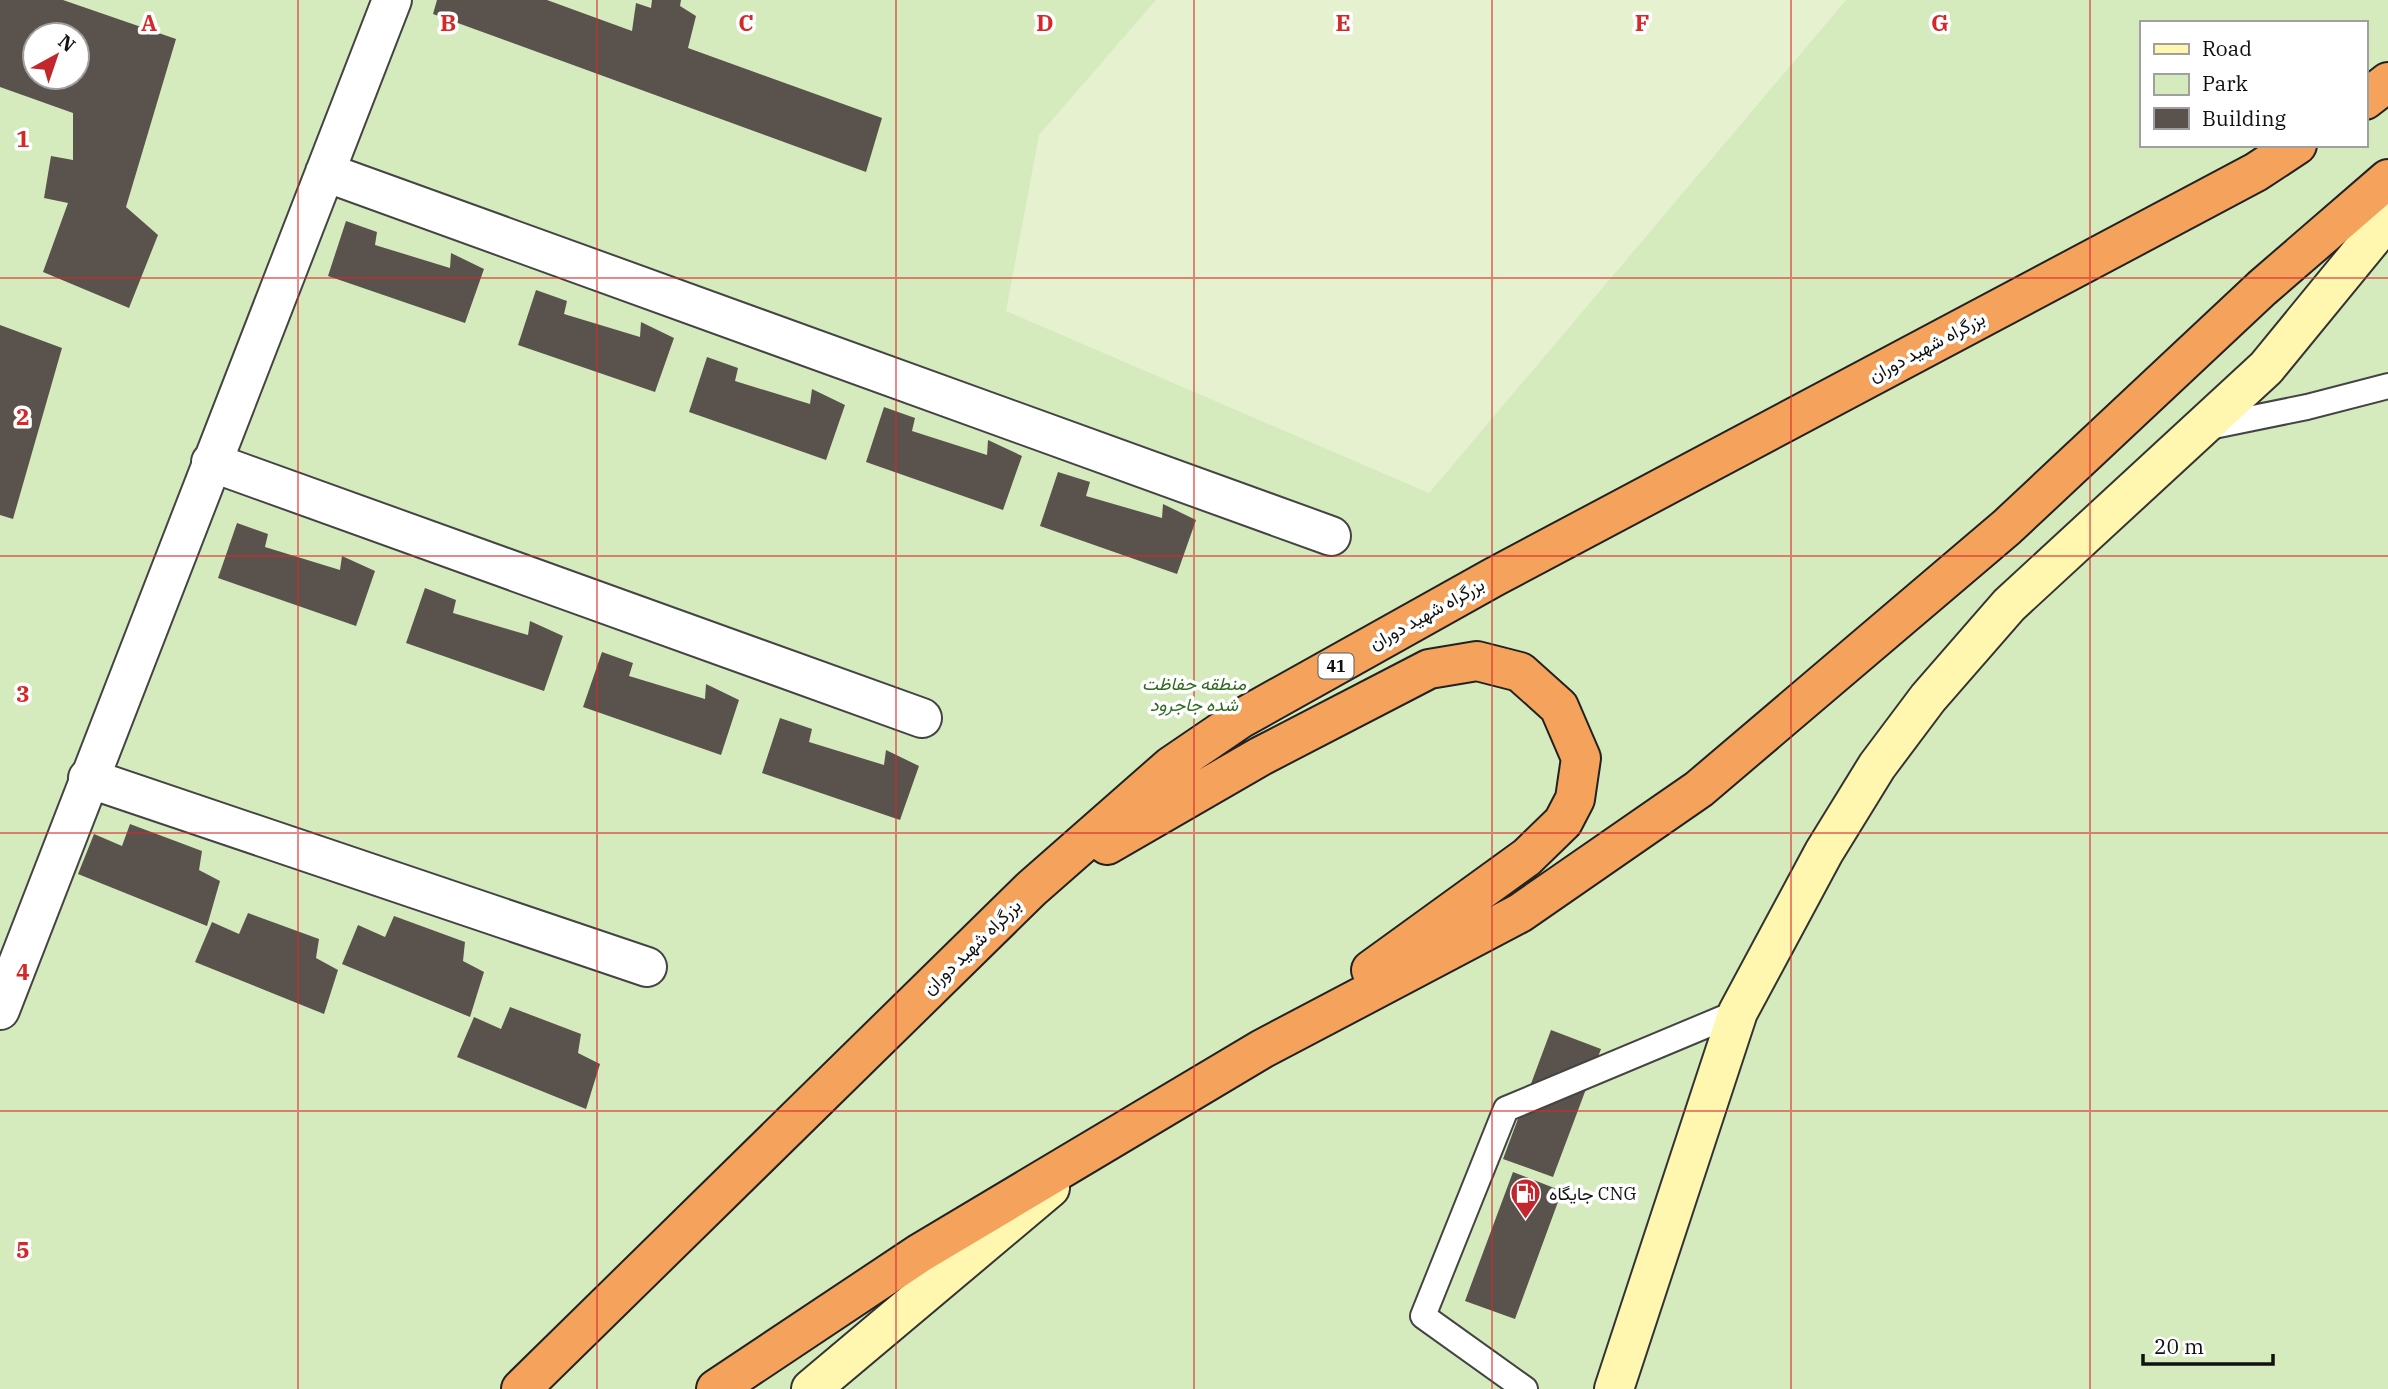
<svg xmlns="http://www.w3.org/2000/svg" width="2388" height="1389" viewBox="0 0 2388 1389" font-family="'IBM Plex Serif',Vazirmatn,serif">
<style>
.green{fill:#d5ebbd;fill-rule:evenodd}
.pitch{fill:#e6f2cf}
.building{fill:#5a524d;fill-rule:evenodd}
.lines{fill:none;stroke-linecap:round;stroke-linejoin:round}
.lane-casing{stroke:#444;stroke-width:28}
.street-casing{stroke:#444;stroke-width:42}
.secondary-casing{stroke:#333;stroke-width:42}
.highway-casing{stroke:#222;stroke-width:42}
.lane{stroke:#fff;stroke-width:24}
.street{stroke:#fff;stroke-width:38}
.secondary{stroke:#fff6b0;stroke-width:38}
.highway{stroke:#f5a25d;stroke-width:38}
.grid{fill:none;stroke:#d62828;stroke-width:2;stroke-opacity:0.55}
.labels{text-anchor:middle;stroke-width:7;stroke-linejoin:round;paint-order:stroke}
.shield{fill:#fff;stroke:#585858;stroke-width:2}
.shield-label{font-size:16px;font-weight:bold;fill:#111}
.street-label{font-size:18px;fill:#111;stroke:#fff}
.park-label{font-size:18px;font-style:italic;fill:#2f6b1f;stroke:#fff}
.poi-label{font-size:18px;fill:#111;stroke:#fff;text-anchor:start}
.grid-label{font-size:23px;text-anchor:middle;font-weight:bold;fill:#d62828;stroke:#fff;stroke-width:7;stroke-linejoin:round;paint-order:stroke}
</style>
<rect width="100%" height="100%" fill="#fffdf5"/>
<path class="green" d="M0 0H2388V1389H0ZM2141 23H2365V145H2141ZM35 35H77V77H35Z"/>
<path class="pitch" d="M1156 0H1846L1429 493 1006 311 1039 135Z"/>
<path class="building" d="M0 0H63L176 39 126 207 158 235 129 308 43 272 68 203 44 198 51 156 73 160V113L0 87ZM35 35H77V77H35Z
M437 0H547L632 31 636 3 651 8 652 0H681L680 6 696 16 688 48 882 118 866 172 433 14Z
M346 221 377 232 375 245 450 268 451 253 484 269 465 323 328 276Z
M536 290 567 301 564 314 640 337 641 322 674 338 655 392 518 345Z
M0 325 62 348 13 519 0 515Z
M707 357 738 368 735 381 810 404 812 389 845 405 826 460 689 412Z
M884 407 915 418 912 431 987 455 988 440 1022 456 1003 510 866 462Z
M1058 472 1090 482 1086 496 1162 518 1163 504 1196 520 1177 574 1040 526Z
M237 523 268 534 265 547 340 570 342 556 375 571 356 626 218 578Z
M425 588 456 600 453 613 528 635 530 621 563 636 544 691 406 643Z
M602 652 633 663 629 676 705 699 706 684 739 700 721 755 583 707Z
M780 718 812 729 809 742 884 765 886 750 919 766 900 820 762 773Z
M130 824 202 851 199 870 220 881 207 926 78 874 94 834 122 846Z
M248 913 319 939 316 958 338 970 324 1014 195 962 212 922 239 934Z
M394 916 465 942 463 961 484 972 470 1017 342 964 358 925 385 937Z
M510 1007 581 1034 578 1053 600 1064 586 1109 457 1057 474 1017 501 1029Z
M1551 1030 1601 1049 1553 1177 1503 1159Z
M1513 1172 1562 1191 1515 1319 1465 1301Z"/>
<g class="lines">
<defs>
<path id="lane" d="M2204 428 2307 407 2388 386
M1525 1389 1423 1316 1506 1109 1738 1012"/>
<path id="street" d="M325 172 1331 536
M211 462 922 718
M88 778 647 967
M0 1010 392 0"/>
<path id="secondary" d="M811 1389 1050 1188
M1614 1389 1738 1012 1824 852 1877 766 1928 698 2009 605 2266 368 2388 219"/>
<path id="highway" d="M2365 100 2388 82
M1107 845 1261 756 1429 669 1477 661 1520 672 1559 707 1581 758 1575 799 1563 822 1527 857 1371 970
M521 1389 1031 889 1171 766 1240 719 1494 577 2256 172 2297 145
M716 1389 920 1253 1262 1049 1520 913 1699 789 2007 527 2262 288 2388 179"/>
</defs>
<use href="#lane" class="lane-casing"/>
<use href="#street" class="street-casing"/>
<use href="#secondary" class="secondary-casing"/>
<use href="#highway" class="highway-casing"/>
<use href="#lane" class="lane"/>
<use href="#street" class="street"/>
<use href="#secondary" class="secondary"/>
<use href="#highway" class="highway"/>
</g>
<path class="grid" d="M298 0V1389M597 0V1389M896 0V1389M1194 0V1389M1492 0V1389M1791 0V1389M2090 0V1389M0 278H2388M0 556H2388M0 833H2388M0 1111H2388"/>
<defs>
<symbol id="fuel-pin" viewBox="-11 -11 22 30"><path d="M0 17L-7.5 6A9.5 9.5 0 1 1 7.5 6Z" fill="#c4262e" stroke="#fff"/><path d="M-5.5-6h7V0h2V4h1.3V-2.5L3-4.5l.8-.8L6-3V5H2.5V1h-1V6h-7ZM-4.2-4.7v3.2H.2V-4.7Z" fill="#fff"/></symbol>
</defs>
<g fill-rule="evenodd">
<use href="#fuel-pin" x="1508" y="1176" width="35" height="47"/>
</g>
<g class="labels">
<rect class="shield" x="1318.5" y="653.5" width="35" height="25" rx="5"/>
<g class="shield-label">
<text x="1336" y="672">41</text>
</g>
<g class="street-label">
<text transform="translate(1927 347) rotate(-28)" y="6">بزرگراه شهید دوران</text>
<text transform="translate(1427 614) rotate(-29)" y="6">بزرگراه شهید دوران</text>
<text transform="translate(972 947) rotate(-44)" y="6">بزرگراه شهید دوران</text>
</g>
<g class="park-label">
<text x="1194" y="690">منطقه حفاظت<tspan x="1194" dy="21">شده جاجرود</tspan></text>
</g>
<g class="poi-label">
<text x="1549" y="1200">جایگاه CNG</text>
</g>
</g>
<g class="grid-label">
<text x="149" y="31">A</text>
<text x="448" y="31">B</text>
<text x="746" y="31">C</text>
<text x="1045" y="31">D</text>
<text x="1343" y="31">E</text>
<text x="1642" y="31">F</text>
<text x="1940" y="31">G</text>
<text x="23" y="147">1</text>
<text x="23" y="425">2</text>
<text x="23" y="702">3</text>
<text x="23" y="980">4</text>
<text x="23" y="1258">5</text>
</g>
<rect x="2140" y="21" width="228" height="126" fill="#ffffff" stroke="#a0a0a0" stroke-width="2"/>
<rect x="2154" y="44" width="35" height="10" fill="#fff6b0" stroke="#a0a0a0" stroke-width="2"/>
<text x="2202" y="56" font-size="21" fill="#111111">Road</text>
<rect x="2154" y="74" width="35" height="21" fill="#d5ebbd" stroke="#a0a0a0" stroke-width="2"/>
<text x="2202" y="91" font-size="21" fill="#111111">Park</text>
<rect x="2154" y="108" width="35" height="21" fill="#5a524d" stroke="#a0a0a0" stroke-width="2"/>
<text x="2202" y="126" font-size="21" fill="#111111">Building</text>
<g transform="translate(56 56) rotate(40)"><circle r="33" fill="#ffffff" stroke="#a0a0a0" stroke-width="2"/>
<path d="M0-5L12 26L0 18L-12 26Z" fill="#c4262e"/>
<text y="-10" font-size="19" font-weight="bold" text-anchor="middle" fill="#111111">N</text>
</g>
<path d="M2143 1354v10h130v-10" fill="none" stroke="#111111" stroke-width="3.5"/>
<text x="2154" y="1354" font-size="21" fill="#111111" stroke="#ffffff" stroke-width="5" paint-order="stroke">20 m</text>
</svg>
